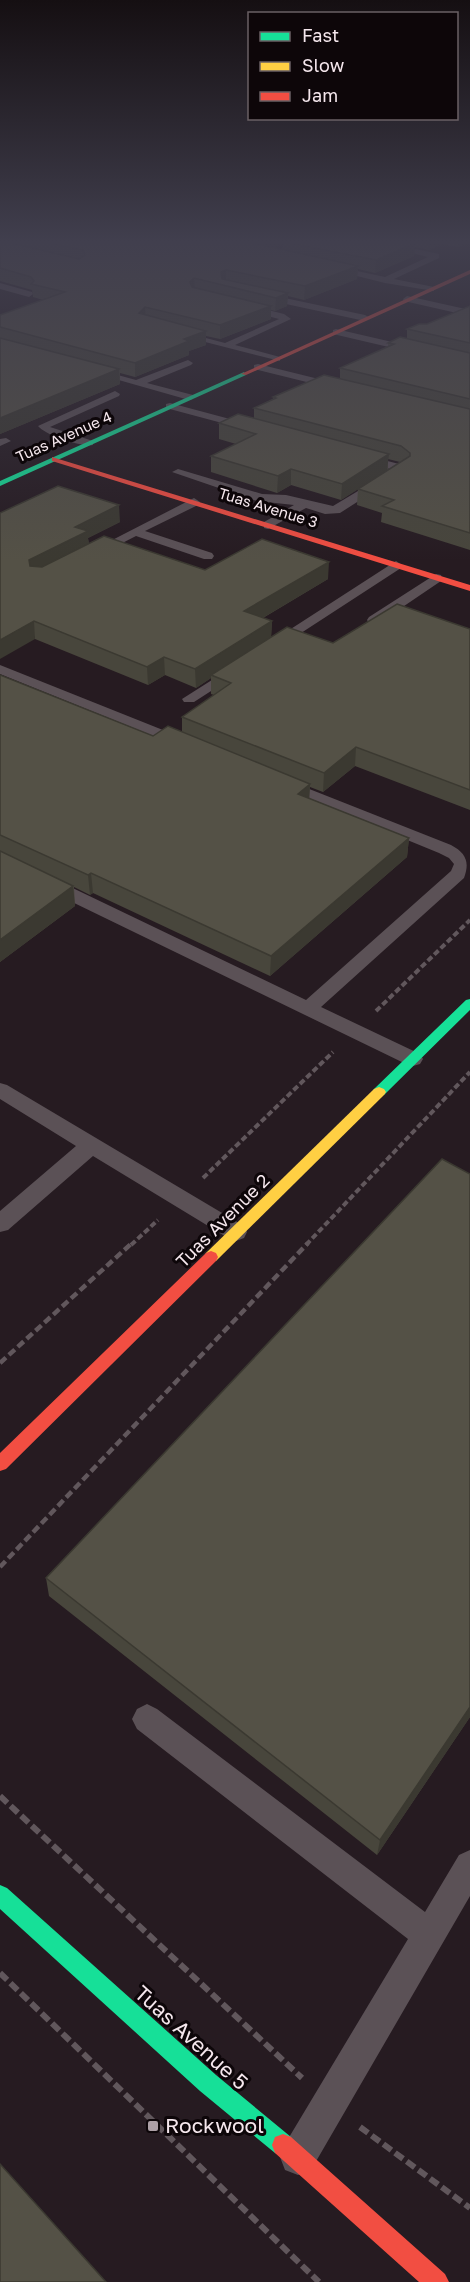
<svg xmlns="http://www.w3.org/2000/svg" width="470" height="2282" viewBox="0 0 470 2282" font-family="'Golos Text',sans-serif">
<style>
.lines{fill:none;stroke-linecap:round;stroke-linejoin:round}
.path-far2{stroke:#61575c;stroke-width:4;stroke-dasharray:6 3;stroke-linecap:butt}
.path-far1{stroke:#61575c;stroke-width:4.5;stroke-dasharray:8 4;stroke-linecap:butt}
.path{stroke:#61575c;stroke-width:6;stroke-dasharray:10 4.5;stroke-linecap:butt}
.lane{fill:#5b5156;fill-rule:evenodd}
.fast{fill:#16e098;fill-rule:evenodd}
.slow{fill:#ffcf43;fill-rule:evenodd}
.jam{fill:#f24e42;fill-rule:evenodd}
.wall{fill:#48463c;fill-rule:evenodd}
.shaded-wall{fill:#3b3931}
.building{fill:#545146;stroke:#3b3931;stroke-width:1.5}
.poi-dot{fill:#ada0a6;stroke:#0d0609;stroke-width:2}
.labels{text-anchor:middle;stroke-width:6;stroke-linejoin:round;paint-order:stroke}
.far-street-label{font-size:15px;fill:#f5e7ed;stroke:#0d0609}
.street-label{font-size:18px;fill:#f5e7ed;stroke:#0d0609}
.near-street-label{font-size:21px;fill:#f5e7ed;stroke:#0d0609}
.near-poi-label{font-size:21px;fill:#f5e7ed;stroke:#0d0609;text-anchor:start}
</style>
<rect width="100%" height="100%" fill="#261b21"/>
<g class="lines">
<path class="path-far2" d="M376 1011 470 920
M203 1178 333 1052
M131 1245 158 1220
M306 1245 470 1072"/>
<path class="path-far1" d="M0 1363 132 1243
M0 1567 308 1243"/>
<path class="path" d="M0 1796 302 2078
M0 1973 319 2282
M360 2127 470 2208"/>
<path class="lane" d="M368 242H383L439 254V258L394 279 434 287V291L385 283 325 268 329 265 385 277 428 257Z
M0 283 32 292 33 294 29 297 0 289Z
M261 293 365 315 370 318 365 321 258 298V294Z
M407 296 470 310V316L404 301 403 299Z
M244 304 284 314 291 319 235 345 280 357V361L174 334 179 331 225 343 279 319 241 309 239 307Z
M336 329 470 360V366L333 334V330Z
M188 360 193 363 191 365 147 383 193 395V399L189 400 87 371 92 368 136 380Z
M258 364 343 385 344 387 339 390 254 369V365Z
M115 391 120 394 119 396 50 427 93 441V445C81 447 45 435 38 426Z
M170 403 256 426 257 428 252 431 166 408V404Z
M6 438 11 441 0 446V439Z
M361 454 399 464 407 470 340 513 325 514 306 508 268 529 264 528V522L294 505 257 501 172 472 178 469 262 494 286 495 333 506 393 470 357 459 355 457Z
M194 498 200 502 198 505 145 531 212 553 214 556 212 559H204L136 536 97 556H89L87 553Z
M396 561 402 565 401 568 278 648 273 649 266 645Z
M436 574 441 575 442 578 441 581 379 623H369L367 620 369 617Z
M0 665 188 740 191 743 188 746H178L0 674Z
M234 666 241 670 239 673 194 702H184L182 699Z
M284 779 451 845C466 853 470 862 464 878L321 1007 420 1054 423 1059 420 1064 413 1066 406 1064 0 867V855L6 856 306 1000 451 871 454 864 449 858 439 853 278 787 276 784 278 781Z
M0 1083 7 1085 244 1226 247 1232 244 1238 236 1241 228 1238 93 1156 8 1230 0 1232V1211L76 1146 0 1099Z
M147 1704 157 1709 425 1912 459 1855 470 1850V1896L311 2170 298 2175 285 2170 280 2157 285 2144 408 1939 137 1729 132 1719 137 1709Z"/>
<path class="fast" d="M244 372 246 375 0 486V481Z
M470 999V1010L384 1095H374L372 1092 374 1089 466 1000Z
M0 1885 7 1888 216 2075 291 2137 294 2145 291 2153 283 2156 275 2153 200 2091 0 1909Z"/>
<path class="slow" d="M379 1087 384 1089 386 1092 384 1095 216 1261H206L204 1257 206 1253 374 1089Z"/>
<path class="jam" d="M470 270V274L246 375 241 374Z
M52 457 470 585V591L52 461Z
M211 1251 216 1253 218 1257 216 1261 6 1469 0 1471V1453L206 1253Z
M283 2134 291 2137 445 2274 449 2282H419L275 2153 272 2145 275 2137Z"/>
</g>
<path class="wall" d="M0 242H470L458 247 442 244 429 250 415 247 414 256 375 273 358 269 357 279 304 300 288 296 287 306 275 311 271 310V319L220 339 206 336V345L189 351V355L135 377 120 373V384L0 434V315L43 300 33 297 32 290 0 281ZM283 244 282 249 273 247Z
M470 306V550L381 522 382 513 357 505 358 489 341 500 291 485 277 493 211 472V456L236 444 219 439V423L254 418V408L273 399V397L340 378V368L388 347V343L407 339V329L427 324ZM388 459 400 462 388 470Z
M0 513 120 522 88 538 89 544 205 570 328 579 263 618 272 621 271 637 333 643 470 629V810L355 766 323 792 310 787 309 798 409 838 407 857 270 976 93 893 90 895 74 887 75 906 0 962V675L153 736 182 732V717L214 695 211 694V678L196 688 165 675 148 685 35 639Z
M46 1578 470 1717 377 1855 49 1596Z"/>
<path class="shaded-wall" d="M265 242H283V244L265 251Z
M429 242H442V244L429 250Z
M458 242H470L458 247Z
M415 243 414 256 375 273 376 260Z
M358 266 357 279 304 300 305 286Z
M226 270V283L221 285V272Z
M194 278 195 291 190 282Z
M288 293 287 306 275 311 276 298Z
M271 306V319L220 339V325Z
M145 307 146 321 139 313Z
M206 331V345L189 351V355L135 377V363L184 339Z
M119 369 120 384 0 434V418Z
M389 454 387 471 341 500 342 484Z
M291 469V485L277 493 278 476Z
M119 505 120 522 88 538 89 548 31 577 29 560 75 527Z
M329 562 328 579 244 629V611Z
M34 621 35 639 0 659V640Z
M272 621 271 639 211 675V678L196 688 195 669Z
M164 657 165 675 148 685 147 667Z
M356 747 355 766 323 792 324 773Z
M310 784 309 803 298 794Z
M409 838 407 857 270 976 271 956Z
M91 873 93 893 90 895 88 875Z
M73 886 75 906 0 962V940Z
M470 1707V1717L377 1855 380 1840Z"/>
<path class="building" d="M0 242H7L79 259 85 255 83 250 44 242H248L358 266 305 286 226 270 221 272 222 279 288 293 276 298 194 278 190 282 192 287 271 306 220 325 145 307 139 313 206 331 184 339 189 341 135 363 0 327V315L65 292 31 284 34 281 31 277 0 268Z
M284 242H410L415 243 376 260Z
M470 306V343L407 329 419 324H427Z
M400 337 470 353V399L340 368 394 344 388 343Z
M0 338 119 369 0 418Z
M324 375 470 409V533L382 506 394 500 358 489 410 456V453L401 446 254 408 276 398 273 397Z
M238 414 389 454 342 484 291 469 278 476 211 456 256 434 219 423Z
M58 486 119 505 75 527 88 531 29 560 30 566 42 567 104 536 205 570 262 539 329 562 244 611 272 621 195 669 164 657 147 667 34 621 0 640V513Z
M397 604 470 629V790L356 747 324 773 182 717 231 683 211 675 287 627 333 643Z
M0 675 153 736 168 726 310 784 298 794 409 838 271 956 91 873 88 875 0 835Z
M0 851 73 886 0 940Z
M442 1159 470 1174V1707L380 1840 46 1578Z
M0 2164 106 2282H0Z"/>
<linearGradient id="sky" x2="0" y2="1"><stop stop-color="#150f12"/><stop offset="0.43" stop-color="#413f4e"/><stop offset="1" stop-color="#413f4e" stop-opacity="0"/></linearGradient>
<rect width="470" height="561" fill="url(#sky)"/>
<rect class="poi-dot" x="147" y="2120" width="12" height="12" rx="3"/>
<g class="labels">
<g class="far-street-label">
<text transform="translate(64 437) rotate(-24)" y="5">Tuas Avenue 4</text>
<text transform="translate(268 508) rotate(17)" y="5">Tuas Avenue 3</text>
</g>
<g class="street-label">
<text transform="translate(223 1221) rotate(-45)" y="6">Tuas Avenue 2</text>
</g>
<g class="near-street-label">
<text transform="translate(191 2038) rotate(42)" y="7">Tuas Avenue 5</text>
</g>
<g class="near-poi-label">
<text x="165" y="2133">Rockwool</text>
</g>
</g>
<rect x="248" y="12" width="210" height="108" fill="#0d0609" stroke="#6a6064" stroke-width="1.5"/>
<rect x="260" y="32" width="30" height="9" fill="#16e098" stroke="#6a6064" stroke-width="1.5"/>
<text x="302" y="42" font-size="18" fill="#f5e7ed">Fast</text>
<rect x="260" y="62" width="30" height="9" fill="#ffcf43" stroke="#6a6064" stroke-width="1.5"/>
<text x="302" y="72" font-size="18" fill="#f5e7ed">Slow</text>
<rect x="260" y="92" width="30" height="9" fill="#f24e42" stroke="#6a6064" stroke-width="1.5"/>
<text x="302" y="102" font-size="18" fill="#f5e7ed">Jam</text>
</svg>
